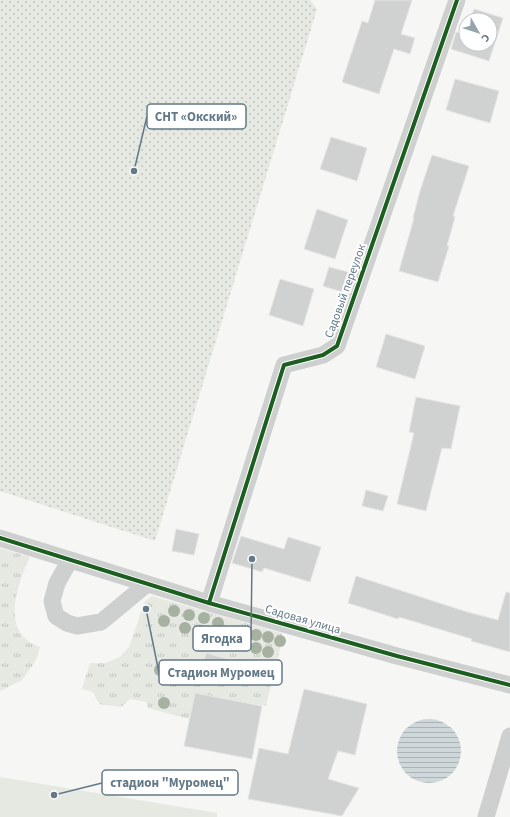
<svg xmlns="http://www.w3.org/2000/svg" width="510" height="817" viewBox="0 0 510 817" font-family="'Source Sans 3',sans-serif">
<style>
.grass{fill:url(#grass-tufts)}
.garden{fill:url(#garden-dots)}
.pitch{fill:#e6e9e2}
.water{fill:url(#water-rules)}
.building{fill:#d0d2d2;stroke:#e5e5e4}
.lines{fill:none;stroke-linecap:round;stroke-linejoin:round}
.minor{stroke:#cecfcf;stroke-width:17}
.cycleway-casing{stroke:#fff;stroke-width:6}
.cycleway{stroke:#1b5e20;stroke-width:4}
.tree{fill:#a7b1a2}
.labels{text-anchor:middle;stroke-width:4;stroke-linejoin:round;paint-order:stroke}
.street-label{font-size:12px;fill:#637987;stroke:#fff}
.leader{fill:none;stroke:#637987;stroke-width:1.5}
.callout-dot{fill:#637987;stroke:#fff;stroke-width:1.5}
.callout{fill:#fff;stroke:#637987;stroke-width:1.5}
.callout-label{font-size:13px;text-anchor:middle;font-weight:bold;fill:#637987}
</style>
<defs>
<pattern id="grass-tufts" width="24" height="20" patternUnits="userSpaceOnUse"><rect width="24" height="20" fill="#e6e9e2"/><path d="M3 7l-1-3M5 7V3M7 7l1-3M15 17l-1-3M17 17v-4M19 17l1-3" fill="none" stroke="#bec2bd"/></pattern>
<pattern id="garden-dots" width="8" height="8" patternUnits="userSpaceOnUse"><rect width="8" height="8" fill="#e6e9e2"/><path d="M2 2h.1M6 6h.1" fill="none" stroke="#bec2bd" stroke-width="1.8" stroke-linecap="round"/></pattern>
<pattern id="water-rules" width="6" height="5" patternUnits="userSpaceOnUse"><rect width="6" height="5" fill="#ced7d9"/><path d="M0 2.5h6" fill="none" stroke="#abb3b6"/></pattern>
</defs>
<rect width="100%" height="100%" fill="#f6f6f4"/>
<path class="grass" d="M0 548 30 557C16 586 0 634 40 647L36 660 22 680 0 691Z
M152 596 281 633 283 637 266 706 195 693 189 719 148 708 146 702 130 699 121 707 99 704 93 692 82 689 90 663H106L121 656 129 647 145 601Z"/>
<path class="garden" d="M0 0H310L317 9 155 541 0 491Z"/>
<path class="pitch" d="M0 777 217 813V817H0Z"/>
<path class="water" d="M397 751a32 32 0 1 1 64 0a32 32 0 1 1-64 0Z"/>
<path class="building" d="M375 0H412L401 34 415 38 410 54 394 49 379 94 342 82 362 21 368 23Z
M474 9 503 18 489 61 451 49 456 32 465 35 466 33V44H490V20H470Z
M455 79 499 91 490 123 446 110Z
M331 137 367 148 357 181 320 169Z
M432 155 469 166 453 216 455 217 447 246H449L438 282 399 271 414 218H413L420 191Z
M317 209 348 220 335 259 304 249Z
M329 267 348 272 342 292 323 286Z
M280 279 314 289 303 326 269 315Z
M386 334 425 346 415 379 376 367Z
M416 397 460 406 451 449 442 448 426 511 397 504 414 433 409 432Z
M366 490 388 496 383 511 362 506Z
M176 529 199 534 194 555 172 551Z
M241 536 284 549 288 537 321 547 310 582 264 568 262 572 232 563Z
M356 576 467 612 498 620 506 592 510 593V652L471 641 472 639 399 617 398 619 348 603Z
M206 653 231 660 226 675 202 668Z
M304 689 367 704 355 755 338 751 328 779 359 788 342 816 248 799 259 748 288 754Z
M195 693 262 706 252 759 184 746Z"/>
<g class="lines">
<path class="minor" d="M0 538 209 603 397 656 510 685
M70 560 57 583 52 601 56 616 67 623 77 626 101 622 147 584
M209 603 284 365 323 355 337 346 457 0
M486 817 510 736"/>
<defs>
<path id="cycleway" d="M0 538 209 603 397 656 510 685
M209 603 284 365 323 355 337 346 457 0"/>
</defs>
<use href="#cycleway" class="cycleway-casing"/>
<use href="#cycleway" class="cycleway"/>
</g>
<g class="tree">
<circle cx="174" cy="611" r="6"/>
<circle cx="189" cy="615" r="6"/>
<circle cx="204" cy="618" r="6"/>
<circle cx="164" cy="621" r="6"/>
<circle cx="218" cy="623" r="6"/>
<circle cx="185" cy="628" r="6"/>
<circle cx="201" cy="631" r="6"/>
<circle cx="256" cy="635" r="6"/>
<circle cx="268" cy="637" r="6"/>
<circle cx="280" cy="641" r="6"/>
<circle cx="256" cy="648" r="6"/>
<circle cx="268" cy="652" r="6"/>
<circle cx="160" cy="670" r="6"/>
<circle cx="164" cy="703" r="6"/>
</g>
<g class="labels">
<g class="street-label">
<text transform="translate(345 291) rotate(-70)" y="4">Садовый переулок</text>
<text transform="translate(303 619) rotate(16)" y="4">Садовая улица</text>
</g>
</g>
<path class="leader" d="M134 171L147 116M252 559L251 639M146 609L159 673M54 795L102 783"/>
<g class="callout-dot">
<circle cx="134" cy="171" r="4"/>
<circle cx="252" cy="559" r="4"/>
<circle cx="146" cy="609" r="4"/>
<circle cx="54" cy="795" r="4"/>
</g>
<g class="callout">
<rect x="147" y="104" width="99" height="25" rx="4"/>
<rect x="193" y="626" width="58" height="25" rx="4"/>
<rect x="159" y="660" width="123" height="25" rx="4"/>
<rect x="102" y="770" width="136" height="25" rx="4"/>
</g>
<g class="callout-label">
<text x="196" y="121">СНТ «Окский»</text>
<text x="222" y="643">Ягодка</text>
<text x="221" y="677">Стадион Муромец</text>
<text x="170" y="787">стадион "Муромец"</text>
</g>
<g transform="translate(478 32) rotate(129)"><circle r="19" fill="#ffffff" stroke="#c1c9cf"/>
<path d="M0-3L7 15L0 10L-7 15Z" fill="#96a5ad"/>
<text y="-6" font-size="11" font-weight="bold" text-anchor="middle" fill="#637987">С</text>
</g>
</svg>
